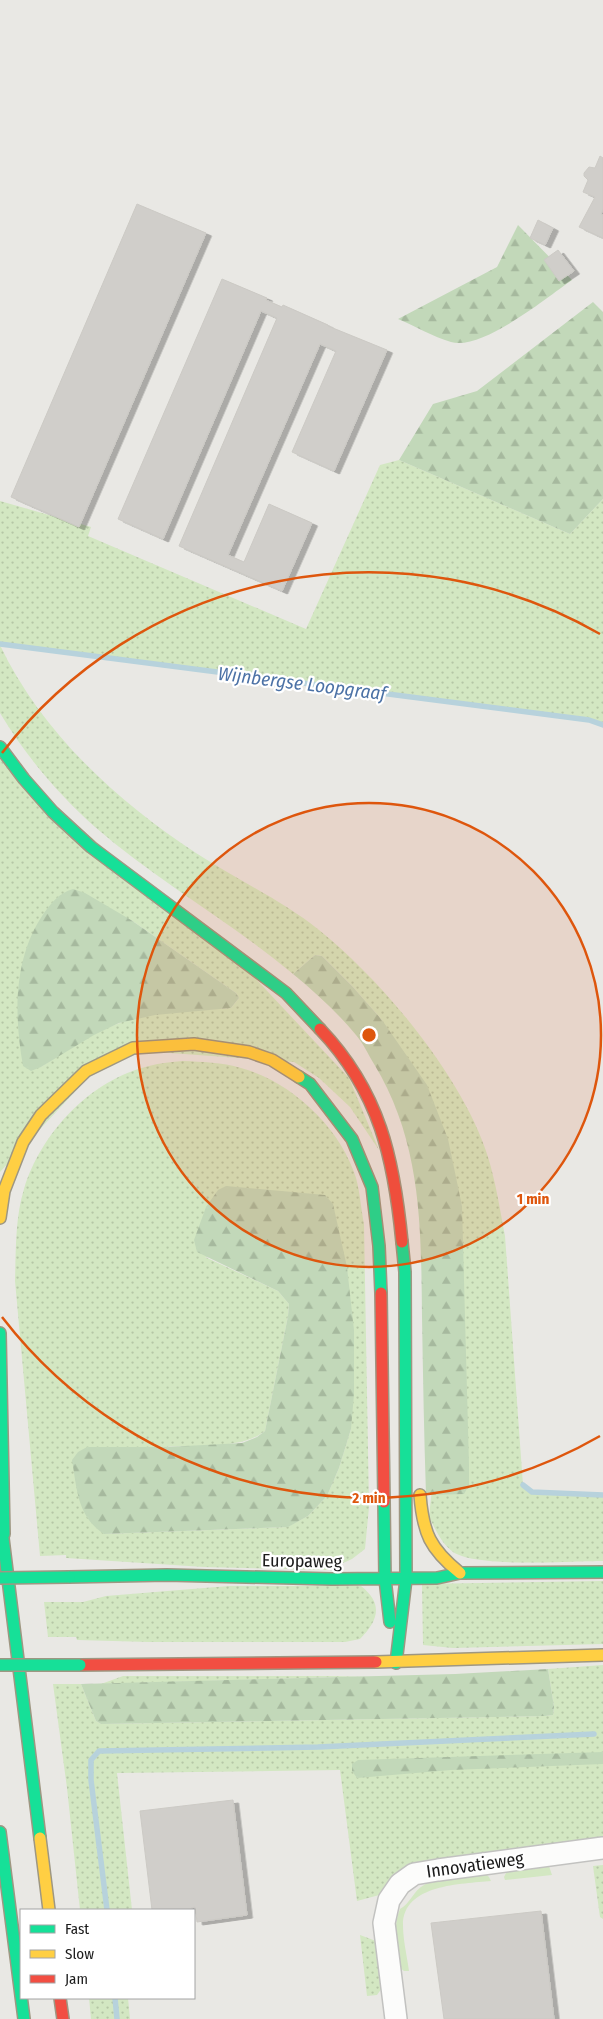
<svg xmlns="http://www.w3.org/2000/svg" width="603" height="2019" viewBox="0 0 603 2019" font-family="'Fira Sans Condensed',sans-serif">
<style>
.grass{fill:url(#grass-dots);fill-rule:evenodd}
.forest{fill:url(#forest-firs)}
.garden{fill:#d3e7c2}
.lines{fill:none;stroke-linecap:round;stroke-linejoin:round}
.stream{stroke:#b7d2dc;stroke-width:5.5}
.building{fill:#d0ceca;stroke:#cccac5;filter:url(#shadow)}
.street-casing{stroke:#c2c2c0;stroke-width:24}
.fast-casing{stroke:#9e9782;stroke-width:14}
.slow-casing{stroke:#9e9782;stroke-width:14}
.jam-casing{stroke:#9e9782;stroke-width:14}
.street{stroke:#fcfcfb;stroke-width:21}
.fast{stroke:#16e098;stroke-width:11}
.slow{stroke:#ffcf43;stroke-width:11}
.jam{stroke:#f24e42;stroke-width:11}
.fast-bridge-casing{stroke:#9e9782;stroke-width:14;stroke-linecap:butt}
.fast-bridge{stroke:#16e098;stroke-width:11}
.ring{fill:none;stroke:#de560d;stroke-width:2.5}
.labels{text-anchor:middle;stroke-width:4.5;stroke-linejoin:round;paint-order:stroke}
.street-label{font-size:18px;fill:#1b1b1b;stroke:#fff}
.water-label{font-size:19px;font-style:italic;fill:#4c72a6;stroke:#fff}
.centre{fill:#de560d;stroke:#fff;stroke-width:2.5}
.ring-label{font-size:15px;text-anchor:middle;font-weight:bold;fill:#de560d;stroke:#fff;stroke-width:4.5;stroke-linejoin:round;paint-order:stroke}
</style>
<defs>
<pattern id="grass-dots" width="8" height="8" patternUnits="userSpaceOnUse" patternTransform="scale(1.25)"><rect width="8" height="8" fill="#d3e7c2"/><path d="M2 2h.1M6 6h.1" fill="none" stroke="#b5c6a6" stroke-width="1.8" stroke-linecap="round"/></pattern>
<pattern id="forest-firs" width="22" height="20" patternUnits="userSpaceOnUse" patternTransform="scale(1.25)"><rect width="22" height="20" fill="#c2d8b9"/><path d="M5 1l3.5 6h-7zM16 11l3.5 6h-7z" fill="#a6b99e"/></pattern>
<filter id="shadow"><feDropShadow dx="5.5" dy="3" stdDeviation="0" flood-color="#0004"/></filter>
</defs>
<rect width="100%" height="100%" fill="#e9e8e4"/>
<path class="grass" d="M399 460 570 534 603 499V725L589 720 419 696 0 645C41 732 117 801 196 853 237 880 282 900 319 930 383 981 464 1079 488 1157 496 1183 500 1210 505 1236L523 1485 532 1492 603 1495V1561C570 1561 477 1568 453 1552 441 1543 436 1530 429 1517L462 1206 382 1020 353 987 322 956 315 955 293 974C230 921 157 881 95 827 58 794 25 755 0 713V501L91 527 88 536 306 629 380 465Z
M0 759 253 976 349 1078 379 1150 350 1107 319 1078 294 1062 115 1049 0 1172ZM131 920 236 993 239 998 231 1008C194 1011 152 1010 117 1024 90 1034 65 1051 41 1067Z
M183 1061C202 1062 222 1062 241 1068 291 1081 341 1128 356 1178 360 1192 361 1209 364 1224L369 1507 365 1549 352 1559 328 1570 204 1567 66 1558V1555L40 1556 15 1281C16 1251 15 1218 24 1189 41 1133 90 1080 149 1066 160 1063 172 1062 183 1061ZM205 1257 347 1267 351 1429 339 1468 327 1496 308 1516 287 1527 104 1534 166 1447C195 1445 241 1450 265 1431L288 1316 289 1304 278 1291Z
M603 1581V1644L453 1648 423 1645 422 1584Z
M229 1586H361C384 1604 378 1621 360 1639L345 1642H149L77 1640 76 1637H48L44 1602H83L106 1596Z
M603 1665V1838L427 1860 412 1865 383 1894 357 1901 340 1770 117 1773 132 1910H80L67 1788 53 1684H81L96 1721 101 1724 545 1716 553 1715 554 1707 548 1669Z
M123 1676H370L101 1684Z
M603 1865V1919L600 1917 593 1866Z
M360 1935 376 1941 382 1988 377 1995 367 1996Z
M89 1998H128L130 2019H91Z"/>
<path class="forest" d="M518 225 572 280C546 298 482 351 451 342 433 337 415 326 398 319L497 267Z
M593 302 603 312V499L570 534 399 460 433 404 477 391Z
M73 889 85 893 131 920 236 993 239 998 231 1008 155 1015 119 1023 94 1035 41 1067 31 1071 23 1066C14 1015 13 958 44 913 52 902 59 893 73 889Z
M315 955 322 956 353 987 382 1020 427 1085 448 1139 462 1206 469 1465V1485L464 1494 426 1495C424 1436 423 1376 422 1317 421 1227 422 1143 374 1064 368 1054 363 1043 356 1035 337 1012 316 993 293 974Z
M226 1186 325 1195 333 1204 347 1267 354 1330V1394L351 1429 339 1468 327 1496 308 1516 288 1527 104 1534C77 1516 77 1489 72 1460L78 1452 87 1447H166L242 1443 257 1437 265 1431 288 1316 289 1304 278 1291 197 1252 194 1240 206 1207 218 1190Z
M548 1669 554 1707 553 1715 545 1716 101 1724 96 1721 81 1684 455 1674Z
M603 1752V1764L451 1770 357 1778 352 1771V1764L358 1760Z"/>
<path class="garden" d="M549 1866 552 1875 505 1880 504 1877 507 1871Z
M485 1873 489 1877 491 1881C462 1884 403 1884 403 1925 403 1940 407 1956 409 1971H404L400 1968C397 1948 392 1928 400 1909 410 1904 413 1891 424 1885 441 1875 466 1876 485 1873Z"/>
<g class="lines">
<path class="stream" d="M0 644 589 720 603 725
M523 1485 532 1492 603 1495
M107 1910 91 1780V1760L99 1751 318 1747 594 1734
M115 1998 117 2019"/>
</g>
<path class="building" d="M600 156 603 158V209L601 214 603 215V238L579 227 595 197 583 192 588 180 584 176V173L589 167 595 168Z
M137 204 206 233 79 527 11 497Z
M538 220 553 228 545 245 530 238Z
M558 250 574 271 559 281 544 260Z
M222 279 267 298 266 300 282 307 283 305 328 325V326L387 350 334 471 292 452 336 351 320 344 228 555 244 562 269 504 312 523 282 591 179 546 277 318 261 311 163 539 118 519Z
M233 1800 247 1915 197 1922 195 1907 191 1908V1910H152L140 1811Z
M541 1911 554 2019H444L431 1923Z"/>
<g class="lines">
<defs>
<path id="street" d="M396 2019 384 1923 389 1900 400 1884 414 1874 438 1870 603 1848"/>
<path id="fast" d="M0 747 24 779 53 812 91 847 286 993 320 1029
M299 1077 310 1084 352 1139 372 1187 379 1246 381 1293
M0 1333 4 1534
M384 1502 385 1579 390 1622
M0 1514 40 1838
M69 1577 167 1575 332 1579 437 1578 460 1573 603 1572
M396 1663 406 1579 405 1272 402 1242
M0 1832 24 2019"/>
<path id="slow" d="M0 1218 4 1191 23 1142 41 1115 86 1071 133 1048 194 1044 249 1052 272 1060 299 1077
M420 1495C423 1533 430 1549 460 1573
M376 1662 603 1655
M40 1838 49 1910"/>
<path id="jam" d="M320 1029C380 1092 394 1159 402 1242
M381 1293 384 1502
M80 1665 376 1662
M60 1998 63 2019"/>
</defs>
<use href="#street" class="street-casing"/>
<use href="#fast" class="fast-casing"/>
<use href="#slow" class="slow-casing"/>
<use href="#jam" class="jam-casing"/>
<use href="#street" class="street"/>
<use href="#fast" class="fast"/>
<use href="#slow" class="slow"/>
<use href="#jam" class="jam"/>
<defs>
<path id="fast-bridge" d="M0 1578 69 1577
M0 1665H80"/>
</defs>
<use href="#fast-bridge" class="fast-bridge-casing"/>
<use href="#fast-bridge" class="fast-bridge"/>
</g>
<circle cx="369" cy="1035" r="232" fill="#de560d" fill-opacity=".12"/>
<g class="ring">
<circle cx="369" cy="1035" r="232"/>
<path d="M600 1436A463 463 0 0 1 2 1317M2 753A463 463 0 0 1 600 634"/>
</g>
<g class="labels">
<g class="street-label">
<text transform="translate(302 1561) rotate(1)" y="6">Europaweg</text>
<text transform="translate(475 1865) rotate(-8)" y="6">Innovatieweg</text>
</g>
<g class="water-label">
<text transform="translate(302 683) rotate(7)" y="7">Wijnbergse Loopgraaf</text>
</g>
</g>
<circle cx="369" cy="1035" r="8" class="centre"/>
<g class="ring-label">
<text x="533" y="1204">1 min</text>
<text x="369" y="1503">2 min</text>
</g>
<rect x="20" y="1909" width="175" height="90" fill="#ffffff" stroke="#a4a4a4"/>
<rect x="30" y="1925" width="25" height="8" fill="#16e098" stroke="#a4a4a4"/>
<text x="65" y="1934" font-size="15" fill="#1b1b1b">Fast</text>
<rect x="30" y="1950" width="25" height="8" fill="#ffcf43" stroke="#a4a4a4"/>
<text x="65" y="1959" font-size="15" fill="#1b1b1b">Slow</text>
<rect x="30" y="1975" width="25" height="8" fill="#f24e42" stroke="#a4a4a4"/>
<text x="65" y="1984" font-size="15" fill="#1b1b1b">Jam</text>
</svg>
